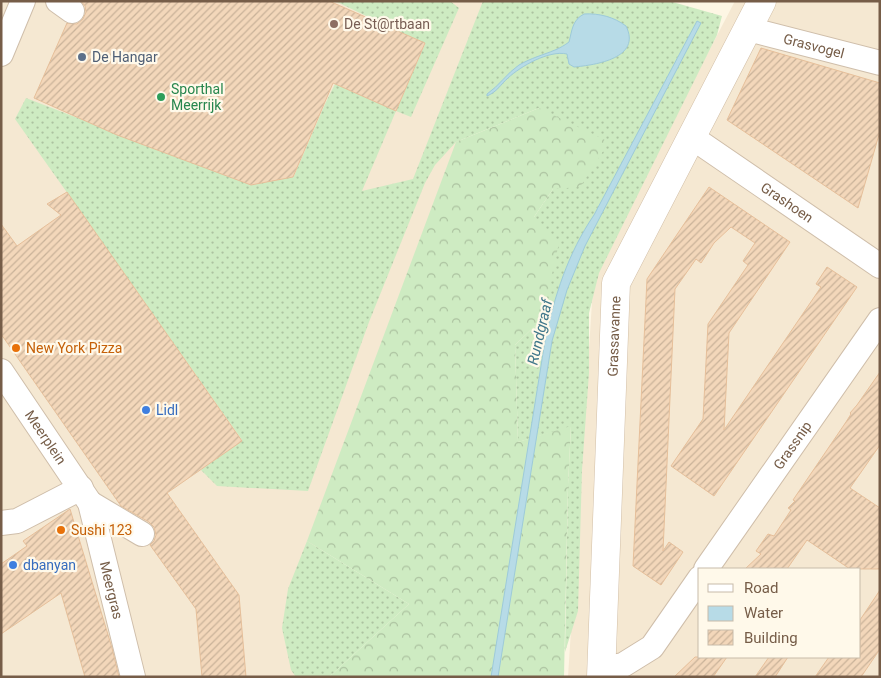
<svg xmlns="http://www.w3.org/2000/svg" width="881" height="678" viewBox="0 0 881 678" font-family="Roboto,sans-serif">
<style>
.residential{fill:#f5e8d2;fill-rule:evenodd}
.grass{fill:url(#grass-dots)}
.forest{fill:url(#forest-crowns)}
.water{fill:#b7dbe7;stroke:#9dcad9}
.building{fill:url(#building-hatch);stroke:#e6bf9a}
.lines{fill:none;stroke-linecap:round;stroke-linejoin:round}
.street-casing{stroke:#cfbeaa;stroke-width:26}
.secondary-casing{stroke:#d2bfa7;stroke-width:29}
.street{stroke:#fff;stroke-width:24}
.secondary{stroke:#fff;stroke-width:28}
.education-dot{fill:#8d6e63;stroke:#fff9ea;stroke-width:2}
.service-dot{fill:#5c6f8a;stroke:#fff9ea;stroke-width:2}
.leisure-dot{fill:#2e9e5b;stroke:#fff9ea;stroke-width:2}
.food-dot{fill:#e8710a;stroke:#fff9ea;stroke-width:2}
.shop-dot{fill:#3f7fe0;stroke:#fff9ea;stroke-width:2}
.labels{text-anchor:middle;stroke-width:4.5;stroke-linejoin:round;paint-order:stroke}
.education-label{font-size:14px;fill:#785e54;stroke:#fff9ea;text-anchor:start}
.street-label{font-size:14px;fill:#765d48;stroke:#fff9ea}
.service-label{font-size:14px;fill:#4e5e75;stroke:#fff9ea;text-anchor:start}
.leisure-label{font-size:14px;fill:#27864d;stroke:#fff9ea;text-anchor:start}
.food-label{font-size:14px;fill:#c56008;stroke:#fff9ea;text-anchor:start}
.shop-label{font-size:14px;fill:#366cbe;stroke:#fff9ea;text-anchor:start}
.water-label{font-size:15px;font-style:italic;fill:#41778b;stroke:#fff9ea}
</style>
<defs>
<pattern id="grass-dots" width="8" height="8" patternUnits="userSpaceOnUse" patternTransform="scale(1.25)"><rect width="8" height="8" fill="#ceebc2"/><path d="M2 2h.1M6 6h.1" fill="none" stroke="#acc2a0" stroke-width="1.8" stroke-linecap="round"/></pattern>
<pattern id="forest-crowns" width="20" height="18" patternUnits="userSpaceOnUse" patternTransform="scale(1.25)"><rect width="20" height="18" fill="#ceebc2"/><path d="M2 6a3 3 0 1 1 6 0M12 15a3 3 0 1 1 6 0" fill="none" stroke="#acc2a0"/></pattern>
<pattern id="building-hatch" width="6" height="6" patternUnits="userSpaceOnUse" patternTransform="scale(1.25)"><rect width="6" height="6" fill="#f3d7ba"/><path d="M-1 1l2-2M0 6l6-6M5 7l2-2" fill="none" stroke="#c9b299"/></pattern>
</defs>
<rect width="100%" height="100%" fill="#fdf6e4"/>
<path class="residential" d="M1 1H509L311 578 313 677H1Z
M735 1H880V677H568L594 271ZM700 569H860V657H700Z"/>
<path class="grass" d="M335 1H450L459 8 411 117 396 111 362 191 413 179 483 1H669L722 16 717 35 599 273 589 313V373L582 470 578 611 565 652 568 484 571 427 518 442 515 345 542 319 534 217 553 189 539 108 456 142 435 165 425 183 369 322 308 491 217 486 201 470 242 440 15 119 26 98 251 185 294 176 325 104 335 84 396 111 425 44Z
M307 541 409 604 329 677H296L291 670 282 628 288 589Z"/>
<path class="forest" d="M539 108 609 142 580 187 553 189 534 217 559 243 542 319 515 345 518 442 571 426 568 484 564 677H329L409 604 307 541 456 142Z"/>
<path class="water" d="M584 14C599 13 614 17 626 26 642 58 596 65 574 67L569 64 567 54C549 50 521 66 508 78 501 84 497 92 487 96V94C499 86 507 73 519 65 531 58 543 55 555 50 560 48 565 45 569 42 572 31 572 20 584 14Z
M697 21 701 23 585 246 567 290 552 341 498 677H491L545 341C554 297 568 253 594 215Z"/>
<path class="building" d="M81 1H329L425 43 396 111 333 83 293 177 251 185 117 135 34 98 67 23 77 24 83 19 86 12 85 6Z
M761 48 880 83V131L858 208 727 120Z
M709 187 790 242 729 333 724 430 821 287 816 284 827 267 857 287 714 496 671 466 703 419 708 324 748 265 743 261 755 243 731 227 714 243 701 263 696 259 675 289 663 551 669 542 683 552 661 585 633 566 647 279Z
M67 192 242 441 167 493 239 595 246 677H202L196 609 150 545 154 541 156 535 154 527 149 522 121 506 1 334V224L17 246 61 215 47 204Z
M880 372V445L850 488 880 508V569H850L807 540 787 569H745L761 554 756 551 768 534 774 536 791 510 788 508 795 501 793 500 846 422 851 414 850 413 857 405Z
M70 509 112 648 119 677H85L61 593 1 634V564L27 546 23 541Z
M880 590V649L861 677H815L829 657H860V620Z
M695 657H727L713 677H674Z
M769 657H788L775 677H755Z"/>
<g class="lines">
<defs>
<g id="street">
<path d="M58 1 72 11"/>
<path id="s1" d="M748 29 880 63"/>
<path d="M1 54 23 1"/>
<path id="s2" d="M693 138 880 266"/>
<path id="s3" d="M1 371 90 503 133 677"/>
<path d="M90 503 142 534"/>
<path d="M1 523 17 521 81 488"/>
<path id="s4" d="M706 569 880 320"/>
<path d="M601 669 623 665 652 647 700 578"/>
</g>
<g id="secondary">
<path id="s5" d="M601 677 616 283 762 1"/>
</g>
</defs>
<use href="#street" class="street-casing"/>
<use href="#secondary" class="secondary-casing"/>
<use href="#street" class="street"/>
<use href="#secondary" class="secondary"/>
</g>
<circle class="education-dot" cx="334" cy="24" r="5"/>
<circle class="service-dot" cx="82" cy="57" r="5"/>
<circle class="leisure-dot" cx="161" cy="97" r="5"/>
<g class="food-dot">
<circle cx="16" cy="348" r="5"/>
<circle cx="61" cy="530" r="5"/>
</g>
<g class="shop-dot">
<circle cx="146" cy="410" r="5"/>
<circle cx="13" cy="565" r="5"/>
</g>
<g class="labels">
<g class="education-label">
<text x="344" y="29">De St@rtbaan</text>
</g>
<g class="street-label">
<text dy="5" stroke="none"><textPath href="#s1" startOffset="68">Grasvogel</textPath></text>
<text dy="5" stroke="none"><textPath href="#s2" startOffset="114">Grashoen</textPath></text>
<text dy="5" stroke="none"><textPath href="#s5" startOffset="341">Grassavanne</textPath></text>
<text dy="5" stroke="none"><textPath href="#s3" startOffset="80">Meerplein</textPath></text>
<text dy="5" stroke="none"><textPath href="#s4" startOffset="151">Grassnip</textPath></text>
<text dy="5" stroke="none"><textPath href="#s3" startOffset="249">Meergras</textPath></text>
</g>
<g class="service-label">
<text x="92" y="62">De Hangar</text>
</g>
<g class="leisure-label">
<text x="171" y="94">Sporthal<tspan x="171" dy="16">Meerrijk</tspan></text>
</g>
<g class="food-label">
<text x="26" y="353">New York Pizza</text>
<text x="71" y="535">Sushi 123</text>
</g>
<g class="shop-label">
<text x="156" y="415">Lidl</text>
<text x="23" y="570">dbanyan</text>
</g>
<g class="water-label">
<text transform="translate(540 332) rotate(-77)" y="5">Rundgraaf</text>
</g>
</g>
<rect width="881" height="678" fill="none" stroke="#765d48" stroke-width="5"/>
<rect x="698" y="568" width="162" height="90" fill="#fff9ea" stroke="#c8bba9"/>
<rect x="708" y="584" width="25" height="8" fill="#ffffff" stroke="#c8bba9"/>
<text x="744" y="593" font-size="15" fill="#765d48">Road</text>
<rect x="708" y="606" width="25" height="15" fill="#b7dbe7" stroke="#c8bba9"/>
<text x="744" y="618" font-size="15" fill="#765d48">Water</text>
<rect x="708" y="630" width="25" height="15" fill="url(#building-hatch)" stroke="#c8bba9"/>
<text x="744" y="643" font-size="15" fill="#765d48">Building</text>
</svg>
